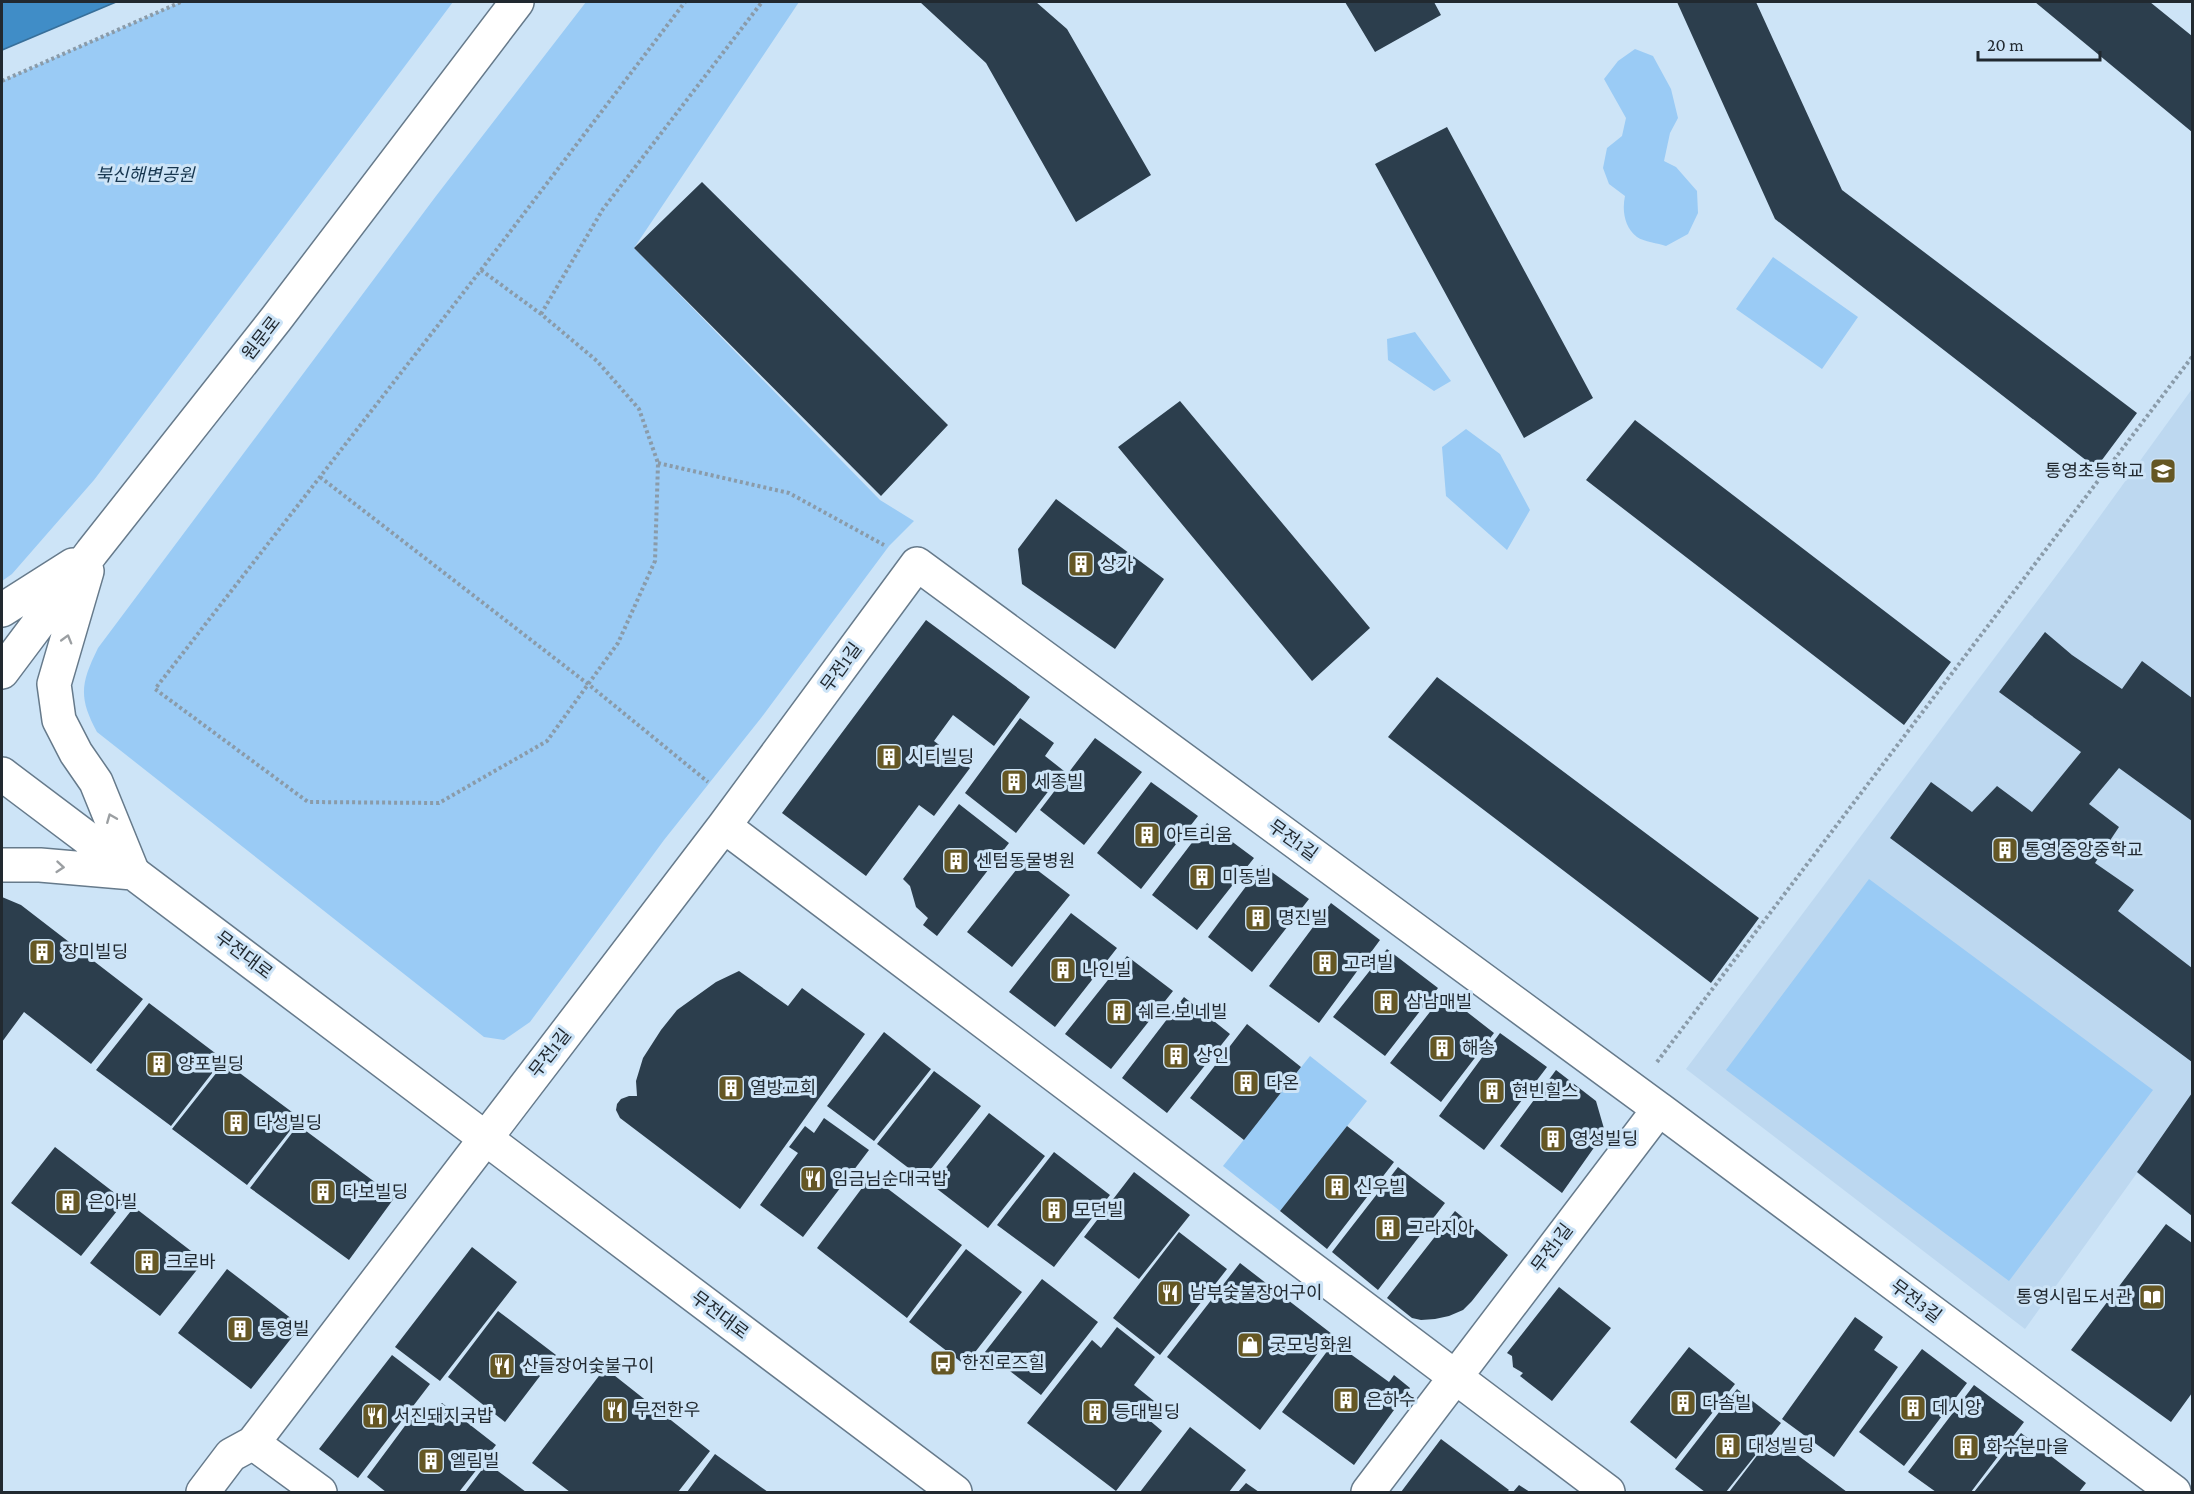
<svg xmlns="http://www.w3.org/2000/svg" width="2194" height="1494" viewBox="0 0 2194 1494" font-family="'Crimson Pro','Noto Sans KR',serif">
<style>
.built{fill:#bdd8f0}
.green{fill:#9acbf5}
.water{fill:#408dc7;stroke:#376f9a;stroke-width:1.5}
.building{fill:#2c3e4d}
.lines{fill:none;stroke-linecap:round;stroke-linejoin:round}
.minor-casing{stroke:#667a8b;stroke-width:36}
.tertiary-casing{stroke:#667a8b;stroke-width:36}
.secondary-casing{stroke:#667a8b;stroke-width:36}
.path{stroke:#8a9ba9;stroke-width:4;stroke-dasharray:3 3;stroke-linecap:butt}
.minor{stroke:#fff;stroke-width:33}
.tertiary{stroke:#fff;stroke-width:33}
.secondary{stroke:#fff;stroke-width:33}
.oneway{stroke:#9b9fa2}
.labels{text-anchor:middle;stroke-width:6;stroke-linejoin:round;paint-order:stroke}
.park-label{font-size:18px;font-style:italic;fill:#16364f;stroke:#cde4f7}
.street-label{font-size:18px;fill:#212930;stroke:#cde4f7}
.poi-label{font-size:18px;fill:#212930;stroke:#cde4f7;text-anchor:start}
</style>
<rect width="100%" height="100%" fill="#cde4f7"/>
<path class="built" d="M2192 389V1214L2137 1173 2025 1329 1686 1069 2074 552Z"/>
<path class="green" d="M181 2H453L94 480 12 574 2 581V81Z
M586 2H799L634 248 880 500 914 521 889 546 761 718 664 840 530 1022 504 1040 484 1037 97 732C78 697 81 683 98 648L436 196Z
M1635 49 1653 56 1671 89 1678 118 1670 133 1664 161 1676 167 1697 191 1698 213 1688 234 1666 246C1658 243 1644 242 1637 237 1624 227 1622 210 1625 196L1609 184 1603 168 1607 148 1622 136 1626 118 1604 79 1618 61Z
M1773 257 1858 317 1822 369 1736 309Z
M1415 332 1451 381 1434 391 1388 360 1387 339Z
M1466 429 1500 454 1530 510 1507 550 1446 496 1442 447Z
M1869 879 2153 1090 2009 1281 1726 1070Z
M1310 1056 1367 1101 1280 1211 1223 1166Z"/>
<path class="water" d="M2 2H116L2 50Z"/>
<path class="building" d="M920 2H1036L1067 29 1151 175 1076 222 986 63Z
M1345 2H1434L1441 15 1375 52Z
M1677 2H1756L1842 190 2137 413 2096 468 1775 219Z
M2035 2H2150L2192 36V132Z
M1447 127 1593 398 1524 438 1375 164Z
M702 182 948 425 881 496 634 248Z
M1180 401 1370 628 1312 681 1118 447Z
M1635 420 1951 662 1904 725 1586 480Z
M1056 499 1164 579 1115 649 1022 584 1018 549Z
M926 620 1030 697 994 746 953 715 934 741 970 768 934 816 919 805 866 876 782 813Z
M2045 632 2072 655 2122 689 2142 661 2192 698V821L2119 768 2089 804 2119 827 2095 863 2134 890 2118 911 2192 968V1062L1890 838 1931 782 1972 812 1997 786 2032 812 2081 752 1999 692Z
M1437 677 1759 918 1711 983 1388 737Z
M1020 718 1054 743 1045 756 1064 771 1016 833 965 793Z
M1095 738 1142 772 1084 845 1040 810Z
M1151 782 1198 816 1141 889 1097 853Z
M959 804 1009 843 937 936 923 925 928 918 916 907 910 886 903 879Z
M1207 823 1254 858 1197 930 1152 895Z
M1024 860 1070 895 1012 967 967 932Z
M1262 865 1309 899 1252 972 1208 937Z
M2 897 21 905 143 999 91 1064 24 1012 2 1042Z
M1331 903 1380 940 1319 1023 1269 986Z
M1071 913 1117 948 1055 1027 1009 992Z
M1387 949 1438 988 1385 1056 1333 1017Z
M1127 956 1173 991 1111 1069 1065 1034Z
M739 971 788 1006 802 988 865 1034 740 1209 620 1118 616 1110 617 1104 621 1099 629 1096H637L636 1081 643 1058 661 1030 677 1010 716 982Z
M1444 994 1494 1033 1441 1102 1390 1063Z
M1184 997 1230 1034 1167 1113 1122 1078Z
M149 1003 223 1059 171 1126 96 1070Z
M1247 1024 1301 1067 1244 1140 1190 1098Z
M884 1032 931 1069 874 1141 827 1106Z
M1500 1033 1547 1067 1484 1150 1439 1116Z
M225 1062 300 1118 247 1185 172 1129Z
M1556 1070 1596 1101 1605 1132 1562 1193 1500 1146Z
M934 1071 981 1106 923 1179 877 1144Z
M2192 1093V1216L2137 1172Z
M989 1113 1045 1156 988 1228 932 1185Z
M824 1118 869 1150 803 1237 760 1205 798 1153 789 1147 805 1126 814 1133Z
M298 1125 395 1197 349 1260 250 1188Z
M1347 1126 1394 1162 1327 1249 1280 1211Z
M55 1147 125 1201 81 1256 11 1203Z
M1054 1152 1110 1195 1054 1267 997 1225Z
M1398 1167 1445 1203 1378 1290 1332 1252Z
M1134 1172 1190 1215 1139 1279 1084 1237Z
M871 1176 962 1245 907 1318 817 1248Z
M134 1207 204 1261 160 1316 90 1263Z
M1455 1211 1508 1255 1472 1301 1463 1310 1449 1316 1435 1319 1421 1320 1412 1318 1387 1298Z
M2166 1224 2192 1243V1393L2171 1422 2071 1350Z
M1179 1232 1227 1269 1160 1355 1113 1318Z
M472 1247 517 1282 440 1381 395 1347Z
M966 1249 1022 1292 965 1365 909 1322Z
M1240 1263 1332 1334 1260 1430 1167 1357Z
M227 1269 301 1326 251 1389 178 1333Z
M1042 1279 1098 1322 1041 1395 985 1352Z
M1559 1287 1611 1328 1552 1401 1520 1376 1523 1373 1513 1367 1512 1356 1507 1353Z
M498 1311 556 1355 505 1422 448 1377Z
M1855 1317 1883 1337 1874 1350 1898 1367 1834 1457 1782 1419Z
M1117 1327 1155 1357 1134 1385 1159 1405 1148 1419 1162 1431 1116 1491 1027 1423 1092 1340 1101 1348Z
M1334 1342 1389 1382 1394 1375 1410 1388 1354 1465 1282 1412Z
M1689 1347 1735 1384 1676 1459 1630 1422Z
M1922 1349 1967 1383 1904 1466 1859 1432Z
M392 1355 430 1384 358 1478 319 1449Z
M605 1368 710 1451 678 1492H570L532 1463Z
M1974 1385 2024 1422 1971 1492H1936L1908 1472Z
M1737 1389 1781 1423 1726 1492H1705L1675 1469Z
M442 1403 496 1445 459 1492H386L367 1477 413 1415 425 1424Z
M1190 1427 1246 1470 1229 1492H1140Z
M2021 1433 2086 1483 2079 1492H1974Z
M1772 1436 1847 1492H1729Z
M1441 1439 1509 1490 1507 1492H1401Z
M715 1454 768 1492H687Z
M487 1463 526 1492H465Z
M1246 1483 1259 1492H1238Z
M1519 1485 1530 1492H1513Z"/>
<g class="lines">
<defs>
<path id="minor" d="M724 826 1608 1492
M1659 1109 2174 1492
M253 1443 320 1492
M203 1492 231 1455 253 1443 724 826 917 564 1659 1109 1368 1492"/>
<path id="tertiary" d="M2 774 955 1492
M2 865H40L133 873"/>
<path id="secondary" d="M87 571 54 684 59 720 76 753 96 782 133 873
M2 610 73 565
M2 672 92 552 276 319 517 2"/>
</defs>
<use href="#minor" class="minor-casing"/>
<use href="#tertiary" class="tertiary-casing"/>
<use href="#secondary" class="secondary-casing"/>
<path class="path" d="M2 81 181 2
M481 270 541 314 597 361 639 409 658 463 655 561 618 643 547 741 439 803 308 802 155 689 481 270 685 2
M541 314 603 209 762 2
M658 463 789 493 884 545
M320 477 588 684 708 782
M1657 1062 2192 357"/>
<use href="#minor" class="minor"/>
<use href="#tertiary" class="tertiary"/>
<use href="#secondary" class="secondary"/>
</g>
<defs><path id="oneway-chevron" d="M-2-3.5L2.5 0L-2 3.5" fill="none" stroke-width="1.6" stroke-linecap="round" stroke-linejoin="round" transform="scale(1.5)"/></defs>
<g class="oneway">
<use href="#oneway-chevron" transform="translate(67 639) rotate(-74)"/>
<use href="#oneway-chevron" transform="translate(111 818) rotate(-112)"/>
<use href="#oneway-chevron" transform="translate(60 867) rotate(5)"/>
</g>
<defs>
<symbol id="school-square" viewBox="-11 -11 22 22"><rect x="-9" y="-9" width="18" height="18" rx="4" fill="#655724" stroke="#cde4f7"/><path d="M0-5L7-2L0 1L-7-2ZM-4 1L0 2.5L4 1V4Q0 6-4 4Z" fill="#fff"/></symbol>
<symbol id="building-square" viewBox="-11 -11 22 22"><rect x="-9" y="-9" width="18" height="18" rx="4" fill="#655724" stroke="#cde4f7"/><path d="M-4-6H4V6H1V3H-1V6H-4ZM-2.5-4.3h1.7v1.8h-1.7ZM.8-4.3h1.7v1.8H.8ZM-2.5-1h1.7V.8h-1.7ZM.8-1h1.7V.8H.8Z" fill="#fff"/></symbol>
<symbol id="restaurant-square" viewBox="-11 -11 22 22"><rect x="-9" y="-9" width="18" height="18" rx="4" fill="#655724" stroke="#cde4f7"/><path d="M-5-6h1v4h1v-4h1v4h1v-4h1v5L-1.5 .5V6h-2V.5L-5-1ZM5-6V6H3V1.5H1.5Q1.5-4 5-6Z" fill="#fff"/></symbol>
<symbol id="library-square" viewBox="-11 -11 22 22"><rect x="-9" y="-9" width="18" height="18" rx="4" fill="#655724" stroke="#cde4f7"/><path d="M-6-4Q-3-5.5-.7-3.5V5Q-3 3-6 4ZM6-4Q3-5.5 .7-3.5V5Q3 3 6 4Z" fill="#fff"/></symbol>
<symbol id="shop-square" viewBox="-11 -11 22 22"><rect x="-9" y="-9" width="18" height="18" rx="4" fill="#655724" stroke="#cde4f7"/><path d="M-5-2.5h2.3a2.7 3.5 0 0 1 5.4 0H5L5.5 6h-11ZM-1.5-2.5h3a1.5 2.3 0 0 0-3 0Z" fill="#fff"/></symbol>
<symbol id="bus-square" viewBox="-11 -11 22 22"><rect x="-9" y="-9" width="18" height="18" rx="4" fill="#655724" stroke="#cde4f7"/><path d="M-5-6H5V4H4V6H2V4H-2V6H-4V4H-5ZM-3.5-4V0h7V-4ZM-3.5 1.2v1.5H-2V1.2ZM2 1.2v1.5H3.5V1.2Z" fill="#fff"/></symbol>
</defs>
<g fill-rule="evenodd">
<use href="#school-square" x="2148" y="456" width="30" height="30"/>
<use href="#building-square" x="1066" y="549" width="30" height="30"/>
<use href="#building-square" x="874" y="742" width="30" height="30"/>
<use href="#building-square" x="999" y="767" width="30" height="30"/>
<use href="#building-square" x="1132" y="820" width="30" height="30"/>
<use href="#building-square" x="1990" y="835" width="30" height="30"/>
<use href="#building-square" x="941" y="846" width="30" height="30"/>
<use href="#building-square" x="1187" y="862" width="30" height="30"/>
<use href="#building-square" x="1243" y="903" width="30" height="30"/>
<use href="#building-square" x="27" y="937" width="30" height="30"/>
<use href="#building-square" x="1310" y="948" width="30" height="30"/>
<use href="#building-square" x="1048" y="955" width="30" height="30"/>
<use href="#building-square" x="1371" y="987" width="30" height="30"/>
<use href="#building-square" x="1104" y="997" width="30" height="30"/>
<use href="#building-square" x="1427" y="1033" width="30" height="30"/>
<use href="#building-square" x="1161" y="1041" width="30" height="30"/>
<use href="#building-square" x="144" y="1049" width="30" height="30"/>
<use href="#building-square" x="1231" y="1068" width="30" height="30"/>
<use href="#building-square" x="716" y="1073" width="30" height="30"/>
<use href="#building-square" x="1477" y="1076" width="30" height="30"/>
<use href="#building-square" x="221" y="1108" width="30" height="30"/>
<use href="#building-square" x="1538" y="1124" width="30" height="30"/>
<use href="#restaurant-square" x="798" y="1164" width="30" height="30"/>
<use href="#building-square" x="1322" y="1172" width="30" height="30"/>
<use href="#building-square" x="308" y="1177" width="30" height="30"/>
<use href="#building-square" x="53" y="1187" width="30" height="30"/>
<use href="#building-square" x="1039" y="1195" width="30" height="30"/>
<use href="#building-square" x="1373" y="1213" width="30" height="30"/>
<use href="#building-square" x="132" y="1247" width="30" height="30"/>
<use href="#restaurant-square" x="1155" y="1278" width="30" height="30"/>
<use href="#library-square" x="2137" y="1282" width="30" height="30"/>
<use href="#building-square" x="225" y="1314" width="30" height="30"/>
<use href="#shop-square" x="1235" y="1330" width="30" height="30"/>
<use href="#bus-square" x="928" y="1348" width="30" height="30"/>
<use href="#restaurant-square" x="487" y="1351" width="30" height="30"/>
<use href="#building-square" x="1331" y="1385" width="30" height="30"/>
<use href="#building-square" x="1668" y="1388" width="30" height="30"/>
<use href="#building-square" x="1898" y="1393" width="30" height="30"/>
<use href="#restaurant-square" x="600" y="1395" width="30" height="30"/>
<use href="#building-square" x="1080" y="1397" width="30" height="30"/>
<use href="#restaurant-square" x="360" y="1401" width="30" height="30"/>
<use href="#building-square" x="1713" y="1431" width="30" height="30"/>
<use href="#building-square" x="1951" y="1432" width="30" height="30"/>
<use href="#building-square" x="416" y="1446" width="30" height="30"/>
</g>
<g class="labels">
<g class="park-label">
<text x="145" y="181">북신해변공원</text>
</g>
<g class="street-label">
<text transform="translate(261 338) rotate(-52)" y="6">원문로</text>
<text transform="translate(841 667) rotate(-54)" y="6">무전1길</text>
<text transform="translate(1293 840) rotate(36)" y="6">무전1길</text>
<text transform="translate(244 955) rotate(37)" y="6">무전대로</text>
<text transform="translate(550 1053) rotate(-52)" y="6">무전1길</text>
<text transform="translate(1552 1248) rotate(-53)" y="6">무전1길</text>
<text transform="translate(1916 1301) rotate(37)" y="6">무전3길</text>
<text transform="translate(720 1315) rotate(37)" y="6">무전대로</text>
</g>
<g class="poi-label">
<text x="2144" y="477" text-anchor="end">통영초등학교</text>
<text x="1100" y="570">상가</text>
<text x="908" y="763">시티빌딩</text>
<text x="1034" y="788">세종빌</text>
<text x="1166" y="841">아트리움</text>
<text x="2024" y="856">통영 중앙중학교</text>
<text x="976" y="867">센텀동물병원</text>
<text x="1222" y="883">미동빌</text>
<text x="1278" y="924">명진빌</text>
<text x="62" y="958">장미빌딩</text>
<text x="1344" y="969">고려빌</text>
<text x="1082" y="976">나인빌</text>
<text x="1406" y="1008">삼남매빌</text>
<text x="1138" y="1018">쉐르 보 네빌</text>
<text x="1462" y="1054">해송</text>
<text x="1196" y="1062">상인</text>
<text x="178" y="1070">양포빌딩</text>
<text x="1266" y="1089">다온</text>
<text x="750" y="1094">열방교회</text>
<text x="1512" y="1097">현빈힐스</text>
<text x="256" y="1129">다성빌딩</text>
<text x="1572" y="1145">영성빌딩</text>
<text x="832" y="1185">임금님순대국밥</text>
<text x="1356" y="1193">신우빌</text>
<text x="342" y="1198">다보빌딩</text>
<text x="88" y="1208">은아빌</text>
<text x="1074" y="1216">모던빌</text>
<text x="1408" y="1234">그라지아</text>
<text x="166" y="1268">크로바</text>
<text x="1190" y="1299">남부숯불장어구이</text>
<text x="2132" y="1303" text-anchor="end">통영시립도서관</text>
<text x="260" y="1335">통영빌</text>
<text x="1270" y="1351">굿모닝화원</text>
<text x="962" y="1369">한진로즈힐</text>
<text x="522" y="1372">산들장어숯불구이</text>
<text x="1366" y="1406">은하수</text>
<text x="1702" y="1409">다솜빌</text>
<text x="1932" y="1414">데시앙</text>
<text x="634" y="1416">무전한우</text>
<text x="1114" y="1418">등대빌딩</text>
<text x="394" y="1422">서진돼지국밥</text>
<text x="1748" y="1452">대성빌딩</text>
<text x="1986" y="1453">화수분마을</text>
<text x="450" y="1467">엘림빌</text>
</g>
</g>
<rect width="2194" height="1494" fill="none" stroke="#212930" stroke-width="6"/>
<path d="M1978 51v9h122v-9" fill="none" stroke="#212930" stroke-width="3"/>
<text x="1987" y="51" font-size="18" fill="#212930" stroke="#cde4f7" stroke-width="4.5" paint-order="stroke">20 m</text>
</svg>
